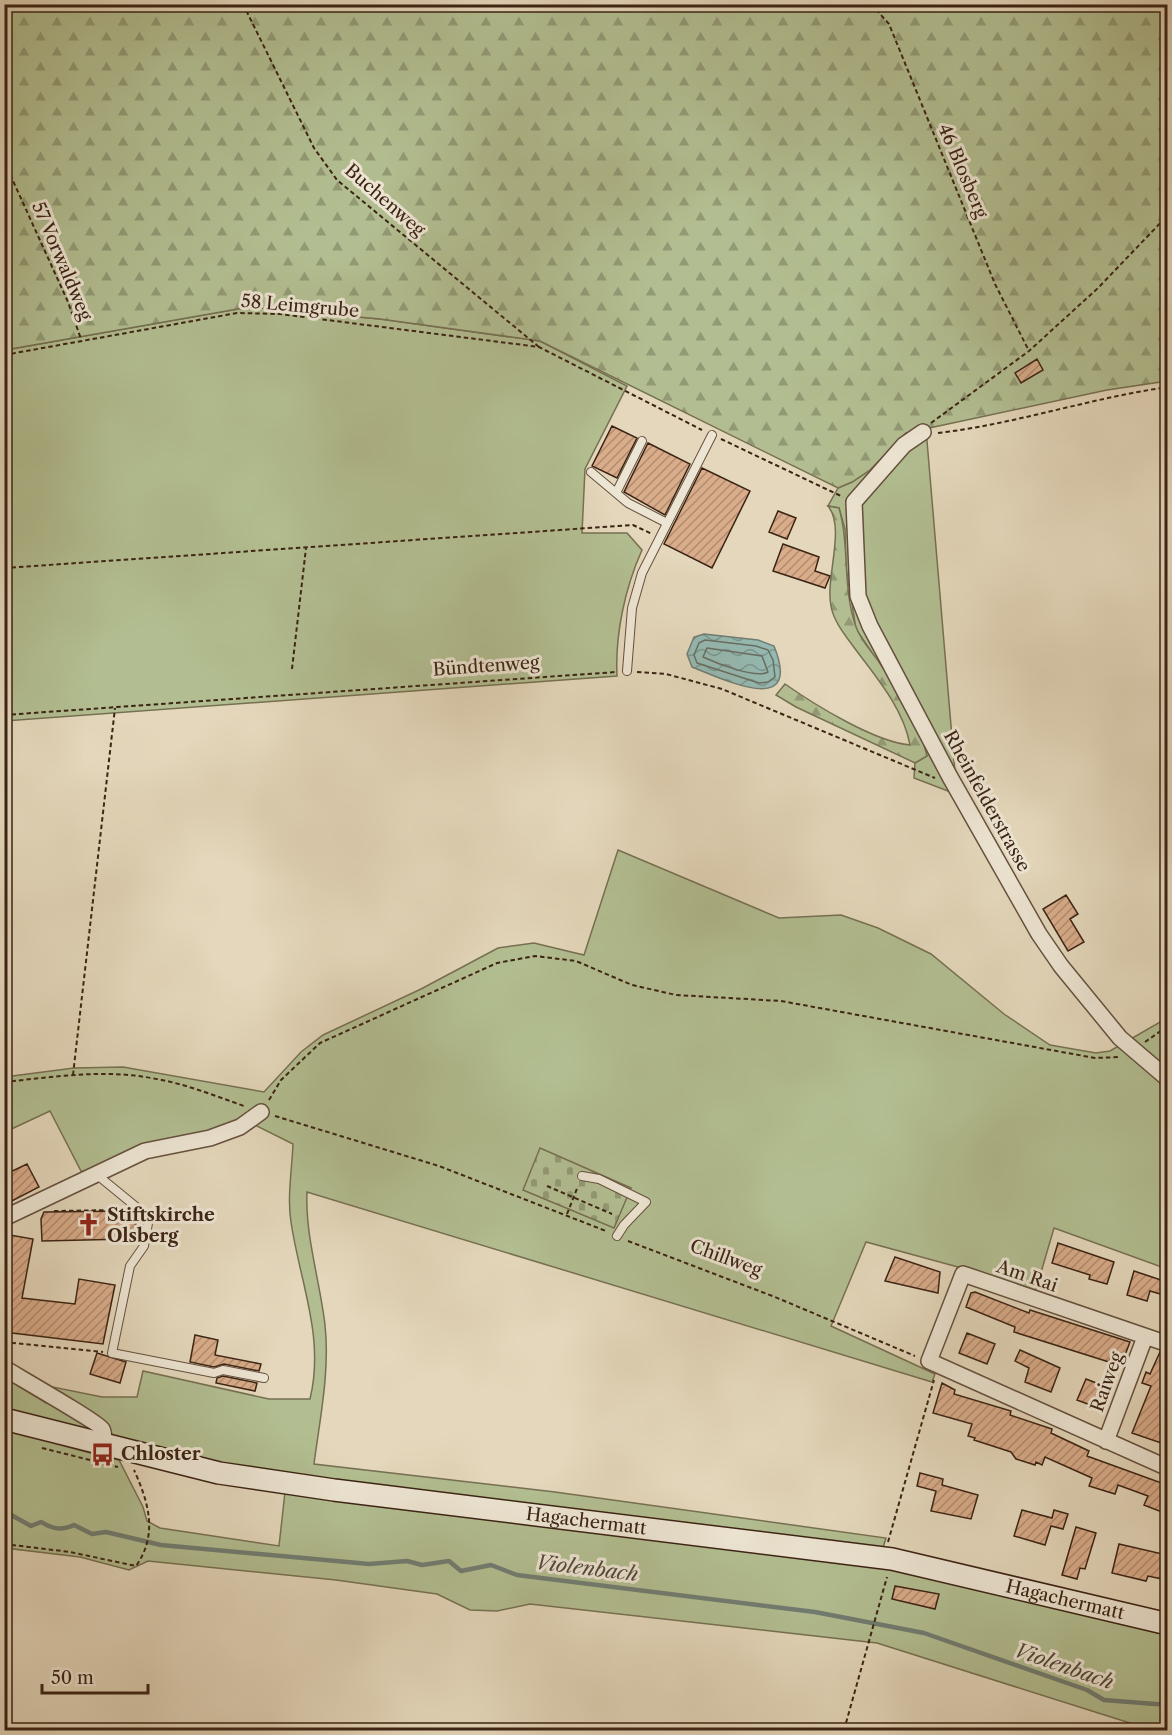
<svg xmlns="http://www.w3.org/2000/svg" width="1172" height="1735" viewBox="0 0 1172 1735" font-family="'Libre Caslon Text',serif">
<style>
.grass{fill:#b2be91;stroke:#767052;stroke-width:1.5;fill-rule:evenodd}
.forest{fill:url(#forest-firs);stroke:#767052;stroke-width:1.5}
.cemetery{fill:url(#cemetery-stones);stroke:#767052;stroke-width:1.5}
.water{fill:url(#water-waves);stroke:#717d72;stroke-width:1.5}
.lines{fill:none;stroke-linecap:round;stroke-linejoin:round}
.shore{stroke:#686e62;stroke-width:1.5}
.stream{stroke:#717d72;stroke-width:4.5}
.building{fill:url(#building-hatch);stroke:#3b2314;stroke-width:1.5}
.lane-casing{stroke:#65503e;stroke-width:10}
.street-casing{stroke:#65503e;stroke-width:18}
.secondary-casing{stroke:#3b2314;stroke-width:24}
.path{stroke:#3b2314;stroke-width:2;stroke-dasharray:4.5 3;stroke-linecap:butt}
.lane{stroke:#ede5d3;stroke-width:8}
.street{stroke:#ede5d3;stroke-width:15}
.secondary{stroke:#ede5d3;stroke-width:21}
.labels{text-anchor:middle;stroke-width:6;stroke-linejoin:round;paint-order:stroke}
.street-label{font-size:18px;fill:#3b2314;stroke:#ede5d3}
.poi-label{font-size:18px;font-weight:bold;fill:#3b2314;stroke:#ede5d3;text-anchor:start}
.water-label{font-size:20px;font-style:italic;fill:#52483b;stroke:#ede5d3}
</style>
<defs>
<pattern id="forest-firs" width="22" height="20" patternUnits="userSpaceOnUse" patternTransform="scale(1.5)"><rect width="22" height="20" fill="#b2be91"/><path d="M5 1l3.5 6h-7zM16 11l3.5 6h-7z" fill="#929a75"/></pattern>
<pattern id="cemetery-stones" width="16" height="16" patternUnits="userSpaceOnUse" patternTransform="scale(1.5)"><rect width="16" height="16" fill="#b2be91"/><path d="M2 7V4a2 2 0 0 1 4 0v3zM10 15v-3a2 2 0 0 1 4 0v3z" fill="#929a75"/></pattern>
<pattern id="water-waves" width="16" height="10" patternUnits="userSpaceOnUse" patternTransform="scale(1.5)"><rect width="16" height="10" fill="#95b9b1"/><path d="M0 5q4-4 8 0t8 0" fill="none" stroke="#7b968f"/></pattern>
<pattern id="building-hatch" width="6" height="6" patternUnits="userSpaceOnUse" patternTransform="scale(1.5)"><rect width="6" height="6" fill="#d9ac8a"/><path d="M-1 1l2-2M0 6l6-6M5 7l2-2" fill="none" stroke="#b18c70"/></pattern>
</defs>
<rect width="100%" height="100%" fill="#e4d7bb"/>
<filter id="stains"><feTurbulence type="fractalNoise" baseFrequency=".00333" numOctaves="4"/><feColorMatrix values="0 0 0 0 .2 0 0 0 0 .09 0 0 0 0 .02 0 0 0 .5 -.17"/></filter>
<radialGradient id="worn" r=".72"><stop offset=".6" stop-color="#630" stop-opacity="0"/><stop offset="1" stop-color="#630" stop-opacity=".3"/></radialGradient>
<path class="grass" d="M249 307 380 319 540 341 627 386 585 469 582 533H627L642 550C625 588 615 634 617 676L5 721V350Z
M926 429 955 773 953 793 914 778 915 763 927 756 887 675 856 629 846 568 845 529 839 508 828 506 838 488 852 482 870 470 905 433Z
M618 850 779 918 841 915 878 928 931 954 1004 1014 1050 1045 1096 1053 1110 1051 1167 1018V1269L1054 1228 1035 1293 958 1267 866 1242 831 1326 935 1374 932 1382 307 1192C305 1236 320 1281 325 1325 330 1371 320 1418 314 1464L555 1492 886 1538 882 1551 239 1469 5 1410 4 1377 46 1403 53 1387 102 1397H137L143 1371 269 1399H310C325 1337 300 1283 291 1222 287 1198 292 1169 293 1144L255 1125 159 1152 106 1174 81 1171 50 1111 5 1132V1077L74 1068 123 1067 264 1092 301 1052 323 1035 421 989 498 948 534 943 584 955ZM630 1188 614 1227 572 1209Z
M4 1428C43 1439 80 1452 119 1460L143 1507 147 1521 160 1528 279 1546 285 1492 887 1567 1167 1635V1730H1152L877 1643 530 1604 497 1611 470 1610 437 1594 336 1580 148 1561 129 1570 80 1557 5 1548Z"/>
<path class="forest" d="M5 5H1167V381L1107 390 906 433 870 470 852 482 838 488 540 341 380 319 249 307 5 350Z
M828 506 839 508C850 546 842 588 856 627 860 639 871 651 879 662 898 690 920 723 927 756L915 763 796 707 776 695 785 684C815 705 875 742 910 745 903 707 875 676 853 646 845 635 833 620 831 606 825 578 846 528 828 506Z"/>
<path class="cemetery" d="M540 1148 631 1188 614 1228 523 1190Z"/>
<path class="water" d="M704 634 758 640 774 646C803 718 725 680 692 667L687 654 694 637Z"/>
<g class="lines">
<path class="shore" d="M705 640 756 646 768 650 773 660 775 677 768 682 759 683 697 663 694 655 699 643Z
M707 648 762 656 768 672C756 679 716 663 703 657Z"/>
<path class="stream" d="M4 1511 31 1526 41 1522C53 1529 61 1531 74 1525L92 1534 106 1532 161 1545 369 1564 407 1561 422 1565 449 1561 461 1571 491 1565 517 1575 815 1612 924 1633 1087 1690 1104 1700 1168 1705"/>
</g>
<path class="building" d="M1037 359 1043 370 1021 383 1015 373Z
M612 426 637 438 617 478 592 466Z
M648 443 690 464 665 515 624 492Z
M702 468 750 491 712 568 664 544Z
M778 511 796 518 787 539 769 532Z
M783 544 819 557 815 571 830 576 825 588 773 571Z
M1066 895 1078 914 1070 919 1084 942 1068 951 1043 909Z
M27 1164 39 1187 4 1205V1175Z
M129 1211 136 1219V1230L128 1239 42 1241 41 1219 44 1212Z
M4 1234 33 1239 22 1298 75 1304 79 1279 115 1285 103 1344 4 1332Z
M1058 1243 1114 1262 1107 1284 1089 1279 1090 1275 1052 1263Z
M895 1257 940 1272 938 1293 885 1281Z
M1134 1271 1167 1282V1296L1150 1291 1147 1301 1127 1295Z
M975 1292 1029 1313 1030 1310 1130 1342 1125 1355 1112 1351 1109 1362 1014 1332 1015 1327 966 1307 971 1293Z
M967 1333 995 1344 987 1364 959 1353Z
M195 1335 218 1340 215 1355 261 1364 259 1371 224 1364 214 1367 190 1362Z
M1020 1350 1060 1368 1051 1392 1025 1382 1029 1368 1015 1361Z
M1160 1352 1167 1353V1445L1132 1433 1151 1386 1142 1383 1146 1372 1150 1374Z
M97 1353 126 1362 120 1383 90 1374Z
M223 1376 257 1383 255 1391 216 1383 217 1378Z
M1086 1379 1112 1389 1104 1410 1077 1400Z
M942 1383 955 1390 954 1394 1011 1411 1010 1415 1052 1429 1051 1433 1089 1451 1087 1456 1167 1485V1514L1144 1505 1148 1496 1118 1485 1115 1494 1089 1486 1092 1478 1045 1457 1042 1465 1036 1462 1035 1465 1016 1459 1011 1452 974 1440 975 1438 968 1436 972 1424 933 1413Z
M920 1473 943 1479 942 1485 978 1495 971 1519 931 1511 936 1491 917 1486Z
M1022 1510 1052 1518 1054 1510 1068 1514 1063 1529 1051 1526 1045 1545 1014 1536Z
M1076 1527 1096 1533 1085 1569 1080 1568 1077 1579 1062 1575Z
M1119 1544 1167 1555V1580L1148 1576 1146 1581 1112 1573Z
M895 1586 939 1594 935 1609 892 1599Z"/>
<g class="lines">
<defs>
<path id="lane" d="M591 472 628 503 667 523
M616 493 642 441
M627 671 632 608 642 573 712 435
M96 1174 140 1210 148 1223 144 1246 130 1266 112 1353 214 1373 223 1370 264 1378
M582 1176 599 1179 646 1202 624 1225 617 1236"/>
<path id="street" d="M923 432 904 445 854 502 858 596 870 626 950 777 1039 934 1061 966 1120 1038 1168 1079
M4 1218 145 1151 210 1138 240 1127 261 1112
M1168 1344 963 1274 929 1361 1168 1468
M4 1368C17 1376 99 1423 102 1429 104 1432 104 1439 104 1443
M1106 1441 1145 1337"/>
<g id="secondary">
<path id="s1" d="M4 1419 219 1473 334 1490 892 1559 1168 1624"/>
</g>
</defs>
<use href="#lane" class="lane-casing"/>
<use href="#street" class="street-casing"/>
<use href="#secondary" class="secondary-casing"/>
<path class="path" d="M243 4 314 148 337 180 539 347
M871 4 889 24 995 284 1029 351
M4 161 68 302 81 339
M4 355 237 313 280 314 539 347 702 430
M931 423 1029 351 1098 288 1168 215
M938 433C1016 424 1090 398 1168 387
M721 439 843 497
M4 568 633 525 652 534
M292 669 306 548
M637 672 666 674 722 689 935 778
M4 715 616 672
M1145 1042 1168 1026
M73 1075 115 708
M4 1082C53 1077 103 1069 151 1078 183 1083 213 1095 244 1106
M269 1100 281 1080 320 1043 497 963 535 956 576 961 632 985 676 995 781 1001 1095 1058 1120 1057
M275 1116 439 1166 606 1231
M547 1186 612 1214
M54 1211 121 1210
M567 1214 578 1186
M628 1241 775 1297 915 1356
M4 1342 103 1352
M42 1448 118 1467
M888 1542 934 1380
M4 1544 70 1552 136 1566C158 1535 149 1503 134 1470
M844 1730 887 1577"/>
<use href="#lane" class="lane"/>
<use href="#street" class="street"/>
<use href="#secondary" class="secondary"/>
</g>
<defs>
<symbol id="church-bare" viewBox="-9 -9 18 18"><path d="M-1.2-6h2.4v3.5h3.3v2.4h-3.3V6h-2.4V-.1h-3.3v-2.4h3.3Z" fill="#8f2418" stroke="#ede5d3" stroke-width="2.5" paint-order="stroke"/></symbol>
<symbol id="bus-bare" viewBox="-9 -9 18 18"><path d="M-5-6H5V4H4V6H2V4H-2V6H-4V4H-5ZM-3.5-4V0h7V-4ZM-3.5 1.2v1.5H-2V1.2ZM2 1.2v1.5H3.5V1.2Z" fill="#8f2418" stroke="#ede5d3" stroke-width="2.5" paint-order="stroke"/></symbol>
</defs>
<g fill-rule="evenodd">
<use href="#church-bare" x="72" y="1208" width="33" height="33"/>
<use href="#bus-bare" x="86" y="1438" width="33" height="33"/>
</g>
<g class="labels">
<g class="street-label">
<text transform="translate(963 171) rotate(67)" y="6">46 Blosberg</text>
<text transform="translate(385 200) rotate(41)" y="6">Buchenweg</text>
<text transform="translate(62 261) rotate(67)" y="6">57 Vorwaldweg</text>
<text transform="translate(300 306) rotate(5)" y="6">58 Leimgrube</text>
<text transform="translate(486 666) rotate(-4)" y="6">Bündtenweg</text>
<text transform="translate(987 801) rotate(61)" y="6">Rheinfelderstrasse</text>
<text transform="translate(726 1258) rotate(20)" y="6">Chillweg</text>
<text transform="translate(1027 1276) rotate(19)" y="6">Am Rai</text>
<text transform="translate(1107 1382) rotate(-70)" y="6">Raiweg</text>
<text dy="6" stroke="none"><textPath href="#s1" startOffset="592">Hagachermatt</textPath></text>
<text dy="6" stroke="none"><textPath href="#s1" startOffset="1078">Hagachermatt</textPath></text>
</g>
<g class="poi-label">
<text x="107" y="1221">Stiftskirche<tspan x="107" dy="21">Olsberg</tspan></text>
<text x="121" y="1460">Chloster</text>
</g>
<g class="water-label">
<text transform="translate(587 1568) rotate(7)" y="7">Violenbach</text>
<text transform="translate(1064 1666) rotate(19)" y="7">Violenbach</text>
</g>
</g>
<rect width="1172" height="1735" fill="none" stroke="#e4d7bb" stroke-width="24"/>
<rect x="6" y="6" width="1160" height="1723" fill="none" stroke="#3b2314" stroke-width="3"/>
<rect x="12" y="12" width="1148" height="1711" fill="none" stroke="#3b2314" stroke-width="1.5"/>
<path d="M42 1684v9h106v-9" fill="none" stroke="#3b2314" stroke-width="3"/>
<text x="51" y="1684" font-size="18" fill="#3b2314" stroke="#ede5d3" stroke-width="4.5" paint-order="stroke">50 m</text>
<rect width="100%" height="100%" filter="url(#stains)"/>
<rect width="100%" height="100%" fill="url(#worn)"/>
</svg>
